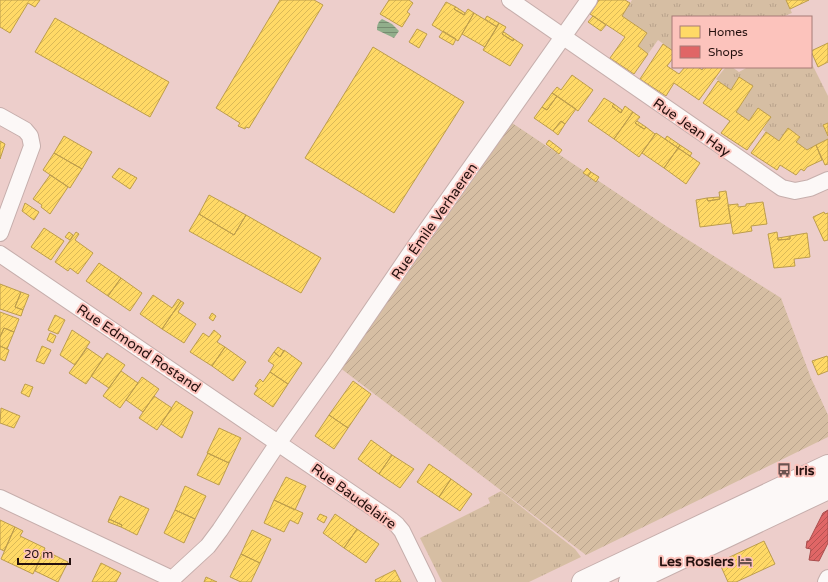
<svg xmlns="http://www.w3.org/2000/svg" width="828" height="582" viewBox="0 0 828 582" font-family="'Varela Round',sans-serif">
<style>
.grass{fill:url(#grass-tufts)}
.garden{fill:url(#garden-furrows)}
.water{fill:url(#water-rules)}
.homes{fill:url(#homes-hatch);stroke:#bd9d4c}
.shops{fill:url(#shops-hatch);stroke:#a84c4c}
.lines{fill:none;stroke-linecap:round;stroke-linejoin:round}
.street-casing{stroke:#c6aeac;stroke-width:18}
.primary-casing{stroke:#c6aeac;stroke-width:24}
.street{stroke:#fcf8f7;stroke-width:16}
.primary{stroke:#fcf8f7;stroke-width:22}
.labels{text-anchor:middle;stroke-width:4;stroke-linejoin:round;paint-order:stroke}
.street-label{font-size:14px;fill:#24100e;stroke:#fcc3bc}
.poi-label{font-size:14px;font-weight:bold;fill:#24100e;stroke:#fcc3bc;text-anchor:start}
</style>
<defs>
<pattern id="grass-tufts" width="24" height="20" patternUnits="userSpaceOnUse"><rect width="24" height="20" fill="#d6bea3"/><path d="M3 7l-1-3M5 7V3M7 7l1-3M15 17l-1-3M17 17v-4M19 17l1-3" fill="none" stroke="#b8a28b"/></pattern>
<pattern id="garden-furrows" width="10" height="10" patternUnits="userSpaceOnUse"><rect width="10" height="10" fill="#d6bea3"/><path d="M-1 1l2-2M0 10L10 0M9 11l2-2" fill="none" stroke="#b8a28b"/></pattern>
<pattern id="water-rules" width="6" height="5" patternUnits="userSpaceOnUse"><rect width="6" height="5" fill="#91ae8b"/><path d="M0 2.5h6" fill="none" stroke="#768c70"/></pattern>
<pattern id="homes-hatch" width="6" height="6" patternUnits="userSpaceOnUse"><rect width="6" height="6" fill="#ffd966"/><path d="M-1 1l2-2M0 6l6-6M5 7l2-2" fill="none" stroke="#dab957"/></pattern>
<pattern id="shops-hatch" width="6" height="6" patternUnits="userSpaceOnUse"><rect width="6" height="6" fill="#e06666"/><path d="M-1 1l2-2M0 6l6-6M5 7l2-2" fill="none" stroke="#b55352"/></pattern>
</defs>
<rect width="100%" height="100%" fill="#edcecb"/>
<path class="grass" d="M632 0H786L792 13 782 17H673V51L658 40 648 54 638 46 647 33 622 16Z
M811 62 828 96V123L823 125 828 136V139L807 150 796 142 800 136 788 129 779 141 763 130 771 117 758 108 749 121 736 112 753 86 739 77 731 90 716 79 725 68 724 67H732L739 72 748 67H811Z
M501 491 575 549 581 557 529 582H442L420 538 490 503 488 498Z"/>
<path class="garden" d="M506 119 666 226 781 298 811 378 828 415V437L586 555 335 364Z"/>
<path class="water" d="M382 19 392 24 399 31 394 38 377 30C377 25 378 22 382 19Z"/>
<path class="homes" d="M0 0H40L35 7 28 3 10 33 0 27Z
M280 0H314L323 5 249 128 246 127 245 129 238 126 240 123 216 108Z
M389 0H409L413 3 407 12 410 14 402 27 380 14Z
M599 0H625L630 3 622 16 647 33 638 46 648 54 634 74 610 58 625 37 590 14Z
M786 0H809L790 9Z
M446 2 456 7 454 9 464 15 468 9 474 13 458 41 432 25Z
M456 7 465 13 464 15 454 9Z
M474 13 497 27 485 47 462 34Z
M487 16 499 23 497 27 485 19Z
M593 16 606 25 601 31 588 22Z
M55 18 169 82 150 117 35 52Z
M499 23 506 27 502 34 513 41 514 39 523 45 510 66 483 50Z
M417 29 427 34 419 48 409 42Z
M443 31 456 39 453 45 439 37Z
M504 32 514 39 513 41 502 34Z
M828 43V62L818 67 811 51Z
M663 44 673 51V58L667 66 679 74 685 67H698L702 70 704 67H723L699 100 674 83 666 96 640 79Z
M373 47 464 102 394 213 305 158Z
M572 75 593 90 578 111 552 93 557 87 561 90Z
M739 77 753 86 736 112 749 121 758 108 771 117 747 150 721 133 730 121 703 103 718 81 731 90Z
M552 93 557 96 547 110 542 107Z
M557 96 576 109 565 124 561 121 553 131 534 118 542 107 547 110Z
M604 98 614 104 612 106 621 113 625 106 633 112 614 139 588 121Z
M614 104 622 110 621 113 612 106Z
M633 112 640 117 635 123 644 129 646 127 655 134 639 157 614 139Z
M561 121 565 124 558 135 553 131Z
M637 121 646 127 644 129 635 123Z
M828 123V136L823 125Z
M788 128 800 137 796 142 807 150 816 145 822 160 807 167 804 171 801 169 796 175 780 165 777 170 751 153 766 132 779 141Z
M656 133 678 148 664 168 642 153Z
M64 136 92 152 82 169 54 153Z
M667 136 680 145 678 148 665 139Z
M828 139V164L825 165 816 145Z
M549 140 562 150 559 154 546 144Z
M0 141 5 144 0 159Z
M680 145 692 153 690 156 678 148Z
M678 148 700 163 686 184 664 168Z
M54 153 82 169 70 188 43 170Z
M119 168 137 178 130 189 112 177Z
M587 168 591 172 588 176 583 173Z
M591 172 599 177 596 182 588 176Z
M50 175 68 187 50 214 41 207 42 205 33 199Z
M726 191 731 223 700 227 696 200 707 198 708 201 720 199 719 192Z
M209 195 246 215 234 235 199 214Z
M719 197 720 199 708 201 707 198Z
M763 202 767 224 751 226 752 231 733 234 728 205 738 204V207L746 206V204Z
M25 203 39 212 34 220 22 211Z
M824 212 825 214 828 213V240L824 241 813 217Z
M199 214 234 235 246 215 321 258 301 293 189 231Z
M44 228 64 241 51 260 31 247Z
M69 232 73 235 70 240 65 237Z
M76 232 79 234 75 240 93 253 78 274 70 268 68 271 55 262Z
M777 232 778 240 790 239V236L807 233 810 257 794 259 795 266 774 268 768 234Z
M790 236V239L778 240V238Z
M99 263 121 278 108 296 86 281Z
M121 278 142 293 130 311 108 296Z
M0 284 21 292 15 307 23 310 21 316 0 309Z
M21 292 29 295 23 310 15 307Z
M153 295 172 308 178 299 181 301 162 329 140 314Z
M181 301 184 303 178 312 196 324 184 343 162 329Z
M0 312 19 319 14 332 4 328 0 337Z
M212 313 216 316 213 321 209 318Z
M55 315 65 320 58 334 48 330Z
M4 328 14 332 7 349 0 346V337Z
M72 330 90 342 75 365 60 355Z
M214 330 221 336 217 342 225 347 212 366 190 352 203 333 209 337Z
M50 333 56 336 53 343 47 340Z
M0 346 9 350 5 361 0 359Z
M42 346 51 350 44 364 36 361Z
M225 347 246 362 233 381 212 366Z
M278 347 284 351 280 357 274 352Z
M87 348 103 359 86 384 69 373Z
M284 350 302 363 288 384 270 372 274 365 268 361 274 352 280 357Z
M107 353 125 365 109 388 91 376Z
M827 356 828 358V371L818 375 812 361Z
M121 371 138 383 120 408 103 396Z
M270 372 288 384 273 407 254 394 258 388 255 386 260 379 263 382Z
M142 377 159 389 143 412 126 400Z
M353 381 371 394 348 428 329 415Z
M25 384 33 387 29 397 21 393Z
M154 396 172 408 157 430 139 418Z
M176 401 193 412 182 438 161 424Z
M1 408 20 416 14 428 0 423Z
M329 415 348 428 334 449 315 436Z
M219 428 241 438 229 463 207 453Z
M371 440 392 455 379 474 358 459Z
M208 453 229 463 219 485 197 475Z
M392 455 414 469 400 488 379 474Z
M429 464 451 479 439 497 417 482Z
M286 477 306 486 295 510 274 500Z
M451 479 472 494 460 511 439 497Z
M185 486 206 496 195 519 175 510Z
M120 496 149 509 137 535 121 527 122 525 109 519Z
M274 500 303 513 298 524 290 520 284 532 264 523Z
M175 510 195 519 184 543 164 533Z
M320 514 327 517 324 523 317 519Z
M335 514 357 529 344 548 323 533Z
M109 519 122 525 121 527 108 522Z
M0 520 15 527 4 551 0 549Z
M15 527 23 531 20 536 45 548 33 574 1 559Z
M357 529 379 544 366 563 344 548Z
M252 530 271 539 260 563 241 554Z
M764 541 775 564 736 582H728L719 562Z
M44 550 68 562 58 582 35 571Z
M241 554 260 563 251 582H241L230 577Z
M101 563 121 573 116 582H92Z
M395 570 401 582H376L375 580Z
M206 577 217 582H204Z"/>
<path class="shops" d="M828 510V543L819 561 809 560 811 549 806 548 807 541H809L823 513Z"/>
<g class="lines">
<defs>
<path id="street" d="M510 0 782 188 795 191 810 188 828 180
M0 116 25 130 30 136 32 146 0 233
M0 254 391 520 397 525 402 531 427 582
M0 498 172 579
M169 582 208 546 220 530 274 449 335 364 416 245 589 0
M826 582 828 578"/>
<path id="primary" d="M583 582 828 466
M630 582 828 488"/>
</defs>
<use href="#street" class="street-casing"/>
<use href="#primary" class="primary-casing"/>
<use href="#street" class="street"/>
<use href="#primary" class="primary"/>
</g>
<defs>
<symbol id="bus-bare" viewBox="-9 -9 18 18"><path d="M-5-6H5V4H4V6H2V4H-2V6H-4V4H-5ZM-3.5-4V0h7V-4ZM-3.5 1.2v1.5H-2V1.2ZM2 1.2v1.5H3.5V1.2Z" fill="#6a5250" stroke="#fcc3bc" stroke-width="2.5" paint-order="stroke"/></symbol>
<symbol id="hotel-bare" viewBox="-9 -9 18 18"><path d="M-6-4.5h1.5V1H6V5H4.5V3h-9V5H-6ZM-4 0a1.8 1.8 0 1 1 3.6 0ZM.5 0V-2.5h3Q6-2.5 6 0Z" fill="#6a5250" stroke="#fcc3bc" stroke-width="2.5" paint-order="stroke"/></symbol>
</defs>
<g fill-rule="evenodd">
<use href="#bus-bare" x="774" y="460" width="20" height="20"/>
<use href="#hotel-bare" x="735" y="551" width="20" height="20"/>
</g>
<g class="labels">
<g class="street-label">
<text transform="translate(692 127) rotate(35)" y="5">Rue Jean Hay</text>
<text transform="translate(434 221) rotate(-55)" y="5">Rue Émile Verhaeren</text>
<text transform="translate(139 348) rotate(34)" y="5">Rue Edmond Rostand</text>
<text transform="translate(354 496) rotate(36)" y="5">Rue Baudelaire</text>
</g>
<g class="poi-label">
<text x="795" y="475">Iris</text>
<text x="734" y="566" text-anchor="end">Les Rosiers</text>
</g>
</g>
<rect x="672" y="16" width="140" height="52" fill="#fcc3bc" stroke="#a67b76"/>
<rect x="680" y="26" width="20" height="12" fill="#ffd966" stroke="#a67b76"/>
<text x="708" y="36" font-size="12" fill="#24100e">Homes</text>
<rect x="680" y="46" width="20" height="12" fill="#e06666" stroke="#a67b76"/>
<text x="708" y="56" font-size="12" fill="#24100e">Shops</text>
<path d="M18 558v6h52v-6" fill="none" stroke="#24100e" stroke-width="2"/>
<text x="24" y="558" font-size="12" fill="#24100e" stroke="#fcc3bc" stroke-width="3" paint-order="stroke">20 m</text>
</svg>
